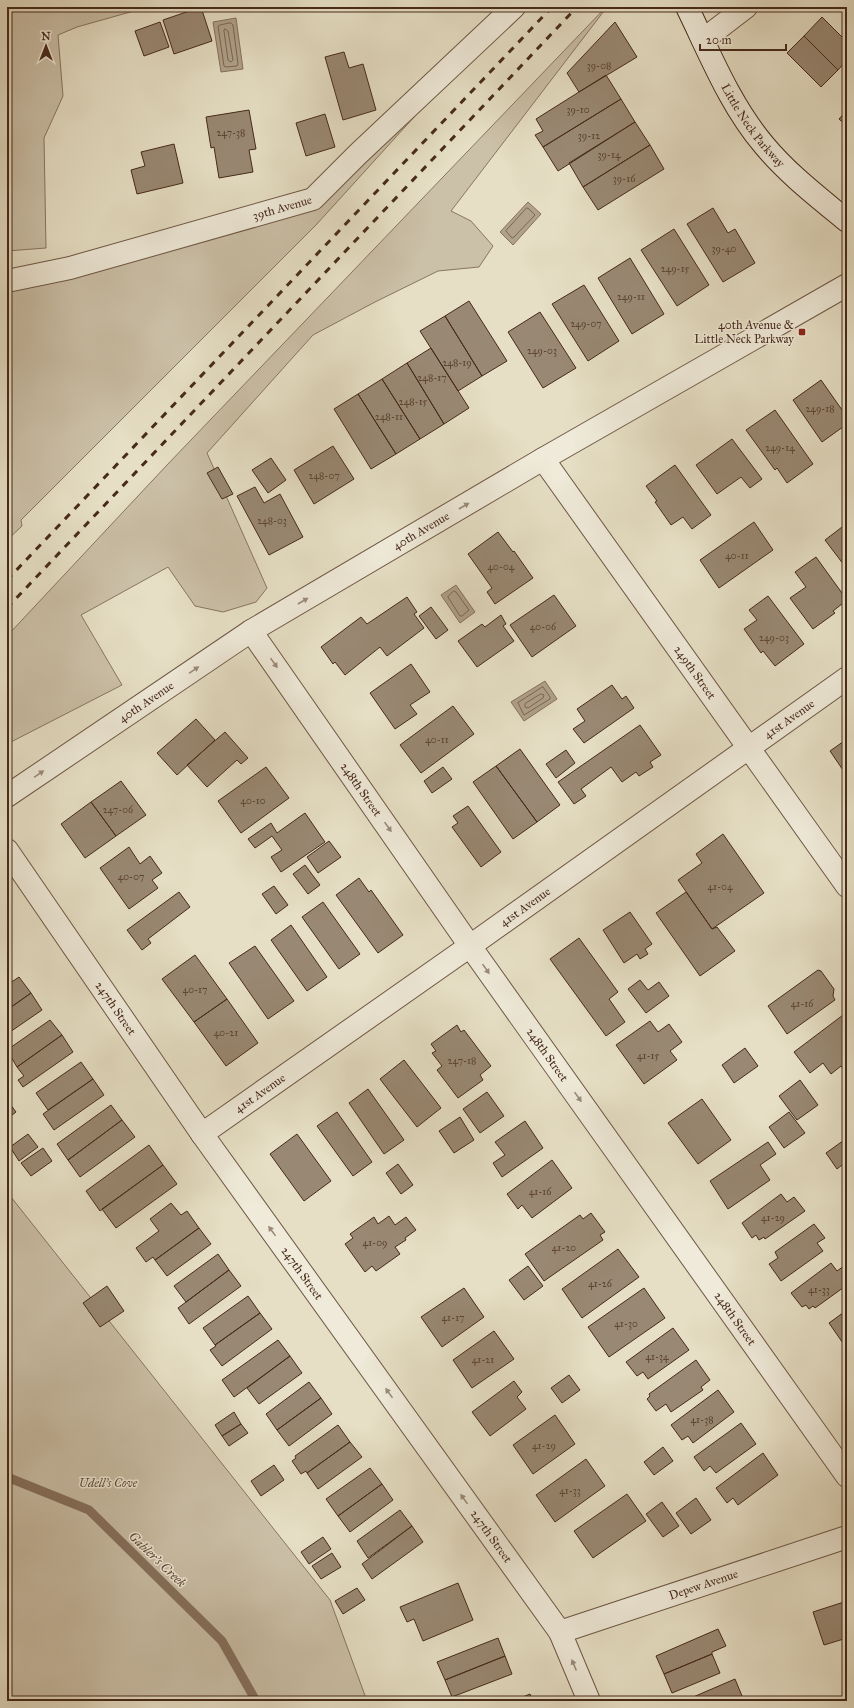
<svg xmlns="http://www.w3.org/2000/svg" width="854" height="1708" viewBox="0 0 854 1708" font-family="'IM FELL Great Primer',serif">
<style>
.green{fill:#cbc0a8;stroke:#887561}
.water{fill:#b0a18b;stroke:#86715e}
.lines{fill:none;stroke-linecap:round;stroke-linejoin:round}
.shore{stroke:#7b6652;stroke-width:1}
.stream{stroke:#86715e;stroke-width:9}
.building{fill:#998873;stroke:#462a1a}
.street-casing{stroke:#6e5745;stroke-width:24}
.secondary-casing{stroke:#462a1a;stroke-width:24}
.street{stroke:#efead9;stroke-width:22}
.secondary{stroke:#efead9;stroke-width:22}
.rail{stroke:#462a1a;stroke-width:3;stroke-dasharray:7 7;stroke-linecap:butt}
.oneway{fill:#9a8a7a}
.poi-dot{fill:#8f2418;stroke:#efead9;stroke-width:1.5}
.labels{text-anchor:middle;stroke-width:3;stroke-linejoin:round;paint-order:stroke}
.number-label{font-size:10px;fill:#5b4230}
.street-label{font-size:12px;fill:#462a1a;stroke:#efead9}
.poi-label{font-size:12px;fill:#462a1a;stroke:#efead9;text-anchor:end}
.park-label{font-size:12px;font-style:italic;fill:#614836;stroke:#efead9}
.water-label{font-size:13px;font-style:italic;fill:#604836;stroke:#efead9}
</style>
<rect width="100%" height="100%" fill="#e6dfc5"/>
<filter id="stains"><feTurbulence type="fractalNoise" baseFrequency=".005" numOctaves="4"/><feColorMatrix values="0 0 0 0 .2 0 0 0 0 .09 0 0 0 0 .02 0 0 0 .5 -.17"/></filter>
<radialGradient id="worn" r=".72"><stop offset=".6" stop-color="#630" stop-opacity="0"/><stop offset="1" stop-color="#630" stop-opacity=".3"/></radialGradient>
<path class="green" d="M7 7H148L77 27 58 35 63 96 44 138 46 248 7 251Z
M514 7 316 225 21 520 22 526 7 540V281L313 199Z
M606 7H607L451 211 471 221 493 246 479 267 438 271 375 302 313 335 207 453 267 588 256 602 223 612 195 606 168 567 81 615 122 685 7 744V636L167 465Z
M7 1192 330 1600 367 1701H7Z"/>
<path class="water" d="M236 18 243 69 221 72 213 22Z
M528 202 541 214 513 245 500 232Z
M456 585 475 612 460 623 441 595Z
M545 681 557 699 524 721 511 702Z"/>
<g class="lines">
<path class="shore" d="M231 23 233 25 238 64 237 66 226 67 224 66 218 26 220 25Z
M225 29 228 31 233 60 231 62 228 60 224 31Z
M527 208 529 209 535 215 514 237 512 238 506 231Z
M454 591 456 592 469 610 462 616H460L448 597Z
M543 687 550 697V699L524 715 518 703Z
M541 694 544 695 543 698 528 708 525 707V704Z"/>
<path class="stream" d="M7 1477 89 1510 222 1641 256 1701"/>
</g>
<path class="building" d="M201 7 212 41 174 54 163 20Z
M822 17 847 42V60L838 70 804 36Z
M160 22 169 47 144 56 135 31Z
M615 22 637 57 579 92 567 73Z
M804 36 838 70 821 87 787 53Z
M344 52 349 68 363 64 376 110 343 120 325 57Z
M606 75 621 99 543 147 535 135 543 131 536 119Z
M621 99 635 122 558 171 543 147Z
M249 110 256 149 249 150 253 172 219 178 214 147 211 148 206 117Z
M847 110V126L839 119Z
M325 114 335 147 306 156 296 123Z
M635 122 650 145 583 187 569 163Z
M174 144 183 183 137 194 131 170 145 166 141 152Z
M650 145 664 169 598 210 583 187Z
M713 208 728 233 735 229 755 263 723 282 687 224Z
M674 229 709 285 677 306 641 250Z
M630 258 664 314 632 334 598 278Z
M584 285 619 341 588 361 552 304Z
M469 301 507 361 482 376 445 316Z
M540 312 576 368 543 388 508 332Z
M445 316 482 376 458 391 420 331Z
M431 348 469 408 444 424 407 363Z
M407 363 444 424 420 439 382 379Z
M382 379 420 439 396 454 358 394Z
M821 380 847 417V424L822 442 793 400Z
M358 394 396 454 371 469 334 409Z
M775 410 813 464 787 483 777 468 775 470 746 430Z
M732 439 762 479 750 488 741 477 717 494 696 465Z
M333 446 354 479 314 504 294 470Z
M271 458 286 480 268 493 252 470Z
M675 465 711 515 692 529 683 517 671 525 655 502 657 501 646 486Z
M218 467 233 494 222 499 207 473Z
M255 487 264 503 280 494 303 537 269 555 237 496Z
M754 522 773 550 719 588 700 560Z
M846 524 847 526V569L825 540Z
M498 532 513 552 514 551 533 578 495 604 487 592 492 588 468 554Z
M816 557 847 600 833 611 835 613 813 629 790 598 806 587 795 572Z
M554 595 576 626 532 657 510 625Z
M768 596 804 644 775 666 763 651 761 653 744 629 757 620 749 610Z
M407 597 417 612 414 614 424 628 387 656 380 647 345 675 335 662 333 664 321 647 361 617 367 624Z
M431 607 448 630 436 639 419 616Z
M501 615 506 624 503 626 514 641 477 667 458 641 482 624 485 627Z
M411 664 430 692 410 705 417 714 395 729 370 693Z
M612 685 622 699 626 696 634 708 584 743 573 729 585 721 577 709Z
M453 706 474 734 421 773 400 745Z
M196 719 215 740 177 775 157 753Z
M640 725 661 755 650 762 653 767 639 776 636 772 622 782 611 767 581 789 586 796 574 804 558 782Z
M225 732 248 758 241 764 237 760 207 787 187 765Z
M847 739V776L830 751Z
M520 749 560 805 537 822 496 766Z
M566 750 575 763 556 778 546 764Z
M496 766 537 822 513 839 473 782Z
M266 767 289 798 241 833 218 801Z
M443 767 452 779 432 793 424 781Z
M121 781 146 815 116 836 91 802Z
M91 802 116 836 85 858 61 824Z
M468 806 501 852 481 867 452 827 458 823 453 816Z
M305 813 325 842 281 872 271 857 282 850 272 836 255 848 248 839 271 823 277 833Z
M723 834 764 893 712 929 678 880 702 863 696 854Z
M329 841 341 857 318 873 307 857Z
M129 847 140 864 150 856 162 873 152 880 158 888 129 909 100 868Z
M305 865 320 885 308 894 293 874Z
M359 878 369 892 371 890 403 935 378 953 336 895Z
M274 886 288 905 276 914 262 894Z
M179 892 190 907 148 939 151 943 142 950 127 930Z
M686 892 712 929 717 927 735 951 700 976 656 913Z
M323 902 360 954 339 969 302 917Z
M630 912 652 944 645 949 648 954 640 959 637 954 624 963 603 930Z
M291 925 327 977 307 991 271 940Z
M579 938 618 992 609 999 625 1022 606 1036 550 959Z
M255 946 294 1001 268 1019 229 963Z
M195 955 227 999 194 1022 162 979Z
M818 970 821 971 834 989 833 996 835 1000 787 1034 768 1006Z
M19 977 31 993 7 1010V985Z
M640 980 648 990 659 982 669 996 646 1013 628 989Z
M31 993 42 1010 7 1034V1010Z
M227 999 258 1043 226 1066 194 1022Z
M847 1012V1074L841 1066 831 1074 823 1063 810 1073 794 1052Z
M50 1020 62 1035 17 1067 7 1050Z
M650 1021 658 1032 669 1024 682 1042 670 1051 677 1060 644 1084 616 1045Z
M457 1025 461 1032 464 1030 491 1066 480 1075 483 1080 458 1098 437 1070 442 1066 432 1053 436 1051 431 1044Z
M62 1035 73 1052 23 1087 18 1080 24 1076 17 1067Z
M745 1048 758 1066 734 1083 722 1065Z
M404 1060 441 1108 417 1127 380 1079Z
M81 1062 93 1079 48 1110 36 1093Z
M93 1079 104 1095 54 1130 43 1114Z
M800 1080 818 1105 797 1120 779 1096Z
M368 1089 404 1140 384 1154 349 1103Z
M487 1092 504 1116 480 1133 463 1109Z
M702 1099 731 1140 698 1164 668 1123Z
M7 1100 16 1112 7 1119Z
M111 1105 122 1120 68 1160 57 1144Z
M337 1112 372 1162 353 1176 317 1126Z
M789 1112 805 1133 784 1148 769 1127Z
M460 1117 474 1140 454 1153 439 1131Z
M122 1120 135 1137 80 1177 68 1160Z
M525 1121 543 1148 502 1177 493 1163 505 1155 495 1142Z
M28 1134 38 1147 19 1161 10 1147Z
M297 1134 331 1181 304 1201 270 1154Z
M847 1138V1161L837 1169 826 1153Z
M768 1142 776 1154 760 1165 770 1180 728 1209 710 1181Z
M149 1145 163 1165 100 1211 86 1191Z
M43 1148 52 1161 31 1176 21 1163Z
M552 1160 572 1188 532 1218 522 1205 518 1209 507 1194Z
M398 1164 413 1185 401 1194 386 1173Z
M163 1165 177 1184 116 1228 102 1209Z
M781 1194 787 1202 794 1197 805 1211 765 1239 764 1237 759 1240 756 1235 752 1238 742 1223Z
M171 1203 181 1215 187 1211 199 1228 155 1260 153 1257 146 1262 136 1248 159 1231 150 1219Z
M591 1213 605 1232 600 1235 603 1240 544 1281 525 1254 580 1215 583 1219Z
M389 1216 395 1225 406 1217 416 1230 405 1238 406 1240 395 1247 400 1254 376 1271 372 1266 365 1272 345 1244 353 1238 350 1234 374 1217 378 1224Z
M814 1224 825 1238 817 1243 823 1251 781 1281 769 1264 778 1258 775 1252Z
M199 1228 211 1244 167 1276 155 1260Z
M618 1249 639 1277 582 1318 562 1289Z
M218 1254 229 1270 186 1302 174 1286Z
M831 1263 837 1271 844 1266 847 1270V1285L815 1308 813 1306 809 1309 806 1305 802 1307 791 1293Z
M528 1266 543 1286 524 1300 509 1280Z
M229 1270 241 1286 189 1324 178 1308Z
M107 1286 124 1311 100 1327 83 1303Z
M464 1288 484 1317 442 1347 421 1317Z
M644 1288 665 1318 609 1357 588 1327Z
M248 1296 260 1313 215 1345 203 1328Z
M847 1310V1349L829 1323Z
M260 1313 272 1329 222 1366 210 1350 216 1346 215 1345Z
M673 1328 689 1350 648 1379 643 1372 637 1376 626 1362Z
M494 1331 514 1359 472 1388 453 1360Z
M278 1340 290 1356 234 1397 222 1380Z
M290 1356 302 1373 259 1404 247 1388Z
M696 1360 710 1380 701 1387 703 1390 671 1412 666 1404 656 1411 647 1399 650 1396 649 1394Z
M569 1375 580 1390 562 1403 551 1388Z
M514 1381 522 1392 517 1397 526 1409 490 1436 472 1412Z
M309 1382 321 1398 277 1430 266 1414Z
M718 1390 734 1412 693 1443 688 1436 682 1440 671 1425Z
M321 1398 332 1414 289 1446 277 1430Z
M234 1412 241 1424 222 1436 215 1425Z
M555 1415 575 1444 533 1474 513 1445Z
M741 1423 756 1444 716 1473 710 1466 704 1471 694 1457Z
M241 1424 248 1433 229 1446 222 1436Z
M338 1425 350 1442 307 1473 306 1471 301 1474 292 1461 296 1458 295 1456Z
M350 1442 362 1457 318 1489 307 1473Z
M663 1447 673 1461 654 1475 644 1462Z
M763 1453 778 1475 738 1505 733 1498 727 1503 716 1488Z
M586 1459 605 1486 555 1522 536 1495Z
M274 1465 284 1480 261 1496 251 1481Z
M370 1468 382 1484 338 1516 326 1499Z
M382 1484 393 1500 350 1532 338 1516Z
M627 1494 646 1521 593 1558 574 1531Z
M696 1498 711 1520 691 1534 676 1513Z
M662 1502 679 1526 663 1537 646 1514Z
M400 1510 412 1526 368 1558 357 1541Z
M412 1526 423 1542 372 1579 362 1564Z
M323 1537 331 1549 309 1564 301 1552Z
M332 1553 341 1567 321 1579 312 1566Z
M458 1583 473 1620 423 1641 414 1619 407 1622 400 1607Z
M357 1588 365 1600 343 1614 335 1601Z
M847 1601V1638L824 1645 813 1612Z
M718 1629 726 1646 712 1652V1654L664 1674 656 1656Z
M498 1638 505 1656 445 1680 437 1662Z
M712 1654 720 1673 672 1693 664 1674Z
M505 1656 512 1674 452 1697 445 1680Z
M735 1679 742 1696 732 1701H684Z
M530 1694 533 1701H513Z"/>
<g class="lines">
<defs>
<g id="street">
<path d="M703 40 746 7"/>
<path id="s1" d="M7 281 70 268 313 199 358 154 514 7"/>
<path id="s2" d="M543 459 847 886"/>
<path id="s3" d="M251 631 470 946 847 1476"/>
<path id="s4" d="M7 796 251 631 543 459 847 285"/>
<path id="s5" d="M7 850 202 1134 560 1632 589 1701"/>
<path id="s6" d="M202 1134 470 946 847 678"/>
<path id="s7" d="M560 1632 847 1537"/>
</g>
<g id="secondary">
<path id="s8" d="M687 7C710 54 730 105 764 145 788 174 818 197 847 221"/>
</g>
</defs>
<use href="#street" class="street-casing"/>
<use href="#secondary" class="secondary-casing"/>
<use href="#street" class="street"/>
<use href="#secondary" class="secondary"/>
<path class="rail" d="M7 580 552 7
M7 608 577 7"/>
</g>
<defs><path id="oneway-solid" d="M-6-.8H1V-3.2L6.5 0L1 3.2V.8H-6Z"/></defs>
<g class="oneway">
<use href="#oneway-solid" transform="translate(464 506) rotate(-30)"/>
<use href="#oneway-solid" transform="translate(303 601) rotate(-30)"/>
<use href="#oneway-solid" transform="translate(274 663) rotate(55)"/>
<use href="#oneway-solid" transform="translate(194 670) rotate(-34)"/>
<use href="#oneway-solid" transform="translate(39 774) rotate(-34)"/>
<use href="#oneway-solid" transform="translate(388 827) rotate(55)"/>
<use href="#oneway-solid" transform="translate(486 969) rotate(55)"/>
<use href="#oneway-solid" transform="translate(578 1097) rotate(55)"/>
<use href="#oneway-solid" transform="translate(272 1231) rotate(-126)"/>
<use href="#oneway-solid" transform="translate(389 1393) rotate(-126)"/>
<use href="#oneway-solid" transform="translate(464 1499) rotate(-126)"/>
<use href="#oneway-solid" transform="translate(574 1665) rotate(-113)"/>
</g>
<rect class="poi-dot" x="798" y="328" width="8" height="8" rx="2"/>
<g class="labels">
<g class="number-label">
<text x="599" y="69">39-08</text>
<text x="578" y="113">39-10</text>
<text x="231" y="136">247-38</text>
<text x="589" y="139">39-12</text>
<text x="609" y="158">39-14</text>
<text x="624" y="182">39-16</text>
<text x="724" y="252">39-40</text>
<text x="675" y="272">249-15</text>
<text x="631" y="300">249-11</text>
<text x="586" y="327">249-07</text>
<text x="542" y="354">249-03</text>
<text x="457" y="366">248-19</text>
<text x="432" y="381">248-17</text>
<text x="413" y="405">248-15</text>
<text x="820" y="412">249-18</text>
<text x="389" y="420">248-11</text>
<text x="780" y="451">249-14</text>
<text x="324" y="479">248-07</text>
<text x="272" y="524">248-03</text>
<text x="737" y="559">40-11</text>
<text x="501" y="570">40-04</text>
<text x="543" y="630">40-06</text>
<text x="774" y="641">249-03</text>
<text x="437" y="743">40-11</text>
<text x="253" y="804">40-10</text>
<text x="118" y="813">247-06</text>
<text x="131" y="880">40-07</text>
<text x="720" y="890">41-04</text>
<text x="195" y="993">40-17</text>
<text x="802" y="1007">41-16</text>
<text x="226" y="1036">40-21</text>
<text x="648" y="1059">41-15</text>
<text x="462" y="1064">247-18</text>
<text x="540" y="1195">41-16</text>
<text x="773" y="1221">41-29</text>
<text x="375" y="1246">41-09</text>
<text x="564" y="1251">41-20</text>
<text x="600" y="1287">41-26</text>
<text x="819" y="1293">41-33</text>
<text x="453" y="1321">41-17</text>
<text x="626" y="1327">41-30</text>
<text x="657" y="1360">41-34</text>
<text x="483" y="1363">41-21</text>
<text x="702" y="1423">41-38</text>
<text x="544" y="1449">41-29</text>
<text x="570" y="1494">41-33</text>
</g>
<g class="street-label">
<text dy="4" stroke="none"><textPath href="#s8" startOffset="136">Little Neck Parkway</textPath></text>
<text dy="4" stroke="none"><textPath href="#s1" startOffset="285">39th Avenue</textPath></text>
<text dy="4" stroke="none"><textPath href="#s4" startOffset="492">40th Avenue</textPath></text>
<text dy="4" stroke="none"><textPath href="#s2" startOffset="262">249th Street</textPath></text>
<text dy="4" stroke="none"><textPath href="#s4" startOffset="168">40th Avenue</textPath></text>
<text dy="4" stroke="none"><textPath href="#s6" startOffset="719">41st Avenue</textPath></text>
<text dy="4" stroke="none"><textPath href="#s3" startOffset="193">248th Street</textPath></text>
<text dy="4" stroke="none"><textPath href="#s6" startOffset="395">41st Avenue</textPath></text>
<text dy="4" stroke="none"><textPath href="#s5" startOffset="192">247th Street</textPath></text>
<text dy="4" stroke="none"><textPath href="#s3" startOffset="517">248th Street</textPath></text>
<text dy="4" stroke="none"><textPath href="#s6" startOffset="71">41st Avenue</textPath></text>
<text dy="4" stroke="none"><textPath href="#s5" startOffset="516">247th Street</textPath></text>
<text dy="4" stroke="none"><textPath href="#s3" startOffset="841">248th Street</textPath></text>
<text dy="4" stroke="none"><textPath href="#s5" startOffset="840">247th Street</textPath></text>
<text dy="4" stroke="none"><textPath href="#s7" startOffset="151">Depew Avenue</textPath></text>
</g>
<g class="poi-label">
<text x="794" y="329">40th Avenue &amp;<tspan x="794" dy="14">Little Neck Parkway</tspan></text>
</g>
<g class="park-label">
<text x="108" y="1487">Udell's Cove</text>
</g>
<g class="water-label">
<text transform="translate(158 1559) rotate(44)" y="5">Gabler’s Creek</text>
</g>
</g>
<rect width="854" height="1708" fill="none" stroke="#e6dfc5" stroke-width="24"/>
<rect x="8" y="8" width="838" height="1692" fill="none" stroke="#462a1a" stroke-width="2"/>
<rect x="12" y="12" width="830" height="1684" fill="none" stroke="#462a1a"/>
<g transform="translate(46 46)" stroke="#efead9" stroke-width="3" paint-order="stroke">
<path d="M0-3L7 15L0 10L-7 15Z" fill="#462a1a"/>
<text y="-6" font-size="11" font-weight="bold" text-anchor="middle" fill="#462a1a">N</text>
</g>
<path d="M700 44v6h86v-6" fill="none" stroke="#462a1a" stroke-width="2"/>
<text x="706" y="44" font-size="12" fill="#462a1a" stroke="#efead9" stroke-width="3" paint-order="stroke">20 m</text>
<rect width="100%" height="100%" filter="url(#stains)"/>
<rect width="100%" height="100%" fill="url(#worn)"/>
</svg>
